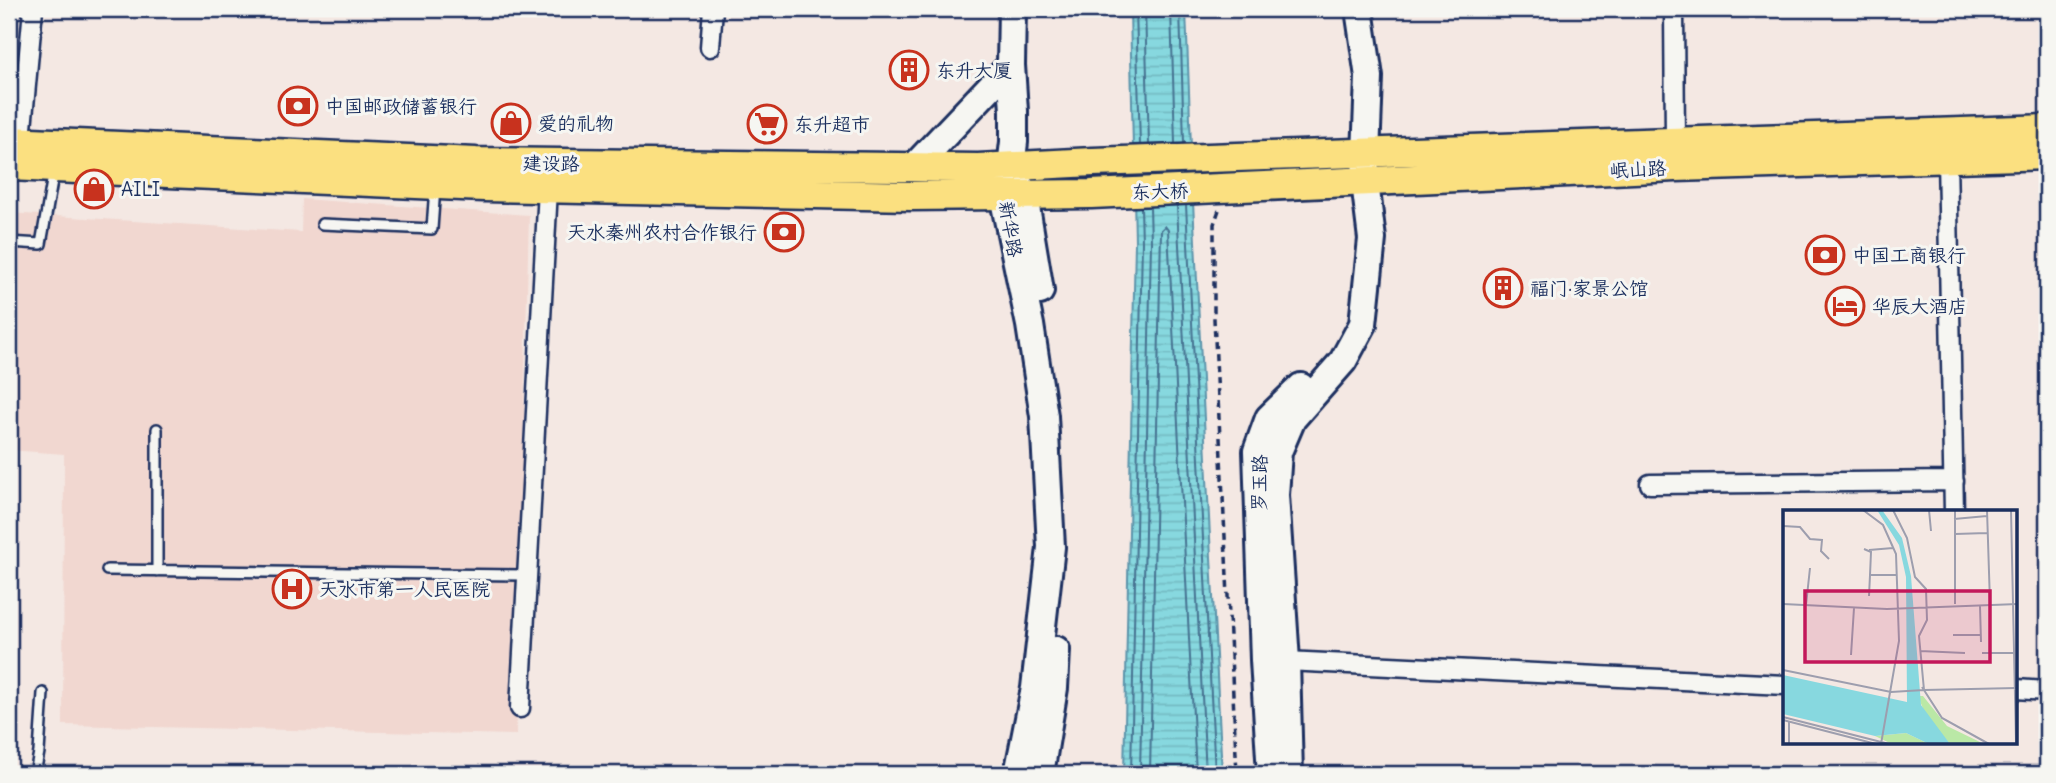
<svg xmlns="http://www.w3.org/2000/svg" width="2056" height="783" viewBox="0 0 2056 783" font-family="Delius,'LXGW WenKai TC',sans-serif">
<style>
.built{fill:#f1d7d0}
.water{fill:url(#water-rules);stroke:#5c94ab;stroke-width:2}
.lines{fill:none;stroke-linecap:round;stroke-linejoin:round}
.shore{stroke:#467392;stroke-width:2}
.service-casing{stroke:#1b2f5e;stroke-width:14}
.minor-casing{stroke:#1b2f5e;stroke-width:23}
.secondary-casing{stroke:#1b2f5e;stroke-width:32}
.primary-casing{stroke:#1b2f5e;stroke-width:33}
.path{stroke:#1b2f5e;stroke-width:3.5;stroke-dasharray:7 5;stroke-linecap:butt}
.service{stroke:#f6f6f2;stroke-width:9}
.minor{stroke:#f6f6f2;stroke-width:18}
.secondary{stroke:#f6f6f2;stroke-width:26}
.primary{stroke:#fbe080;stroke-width:28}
.labels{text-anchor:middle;stroke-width:6;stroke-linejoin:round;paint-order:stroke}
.poi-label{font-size:19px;fill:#1b2f5e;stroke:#f6f6f2;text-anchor:start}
.street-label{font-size:19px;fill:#1b2f5e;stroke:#f6f6f2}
.inset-road{fill:none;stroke:#9d9eae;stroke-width:2}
.view{fill:#c2185b;fill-opacity:0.15;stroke:#c2185b;stroke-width:3.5}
.inset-edge{fill:none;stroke:#1b2f5e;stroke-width:3.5}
</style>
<defs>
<pattern id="water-rules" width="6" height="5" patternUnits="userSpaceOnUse" patternTransform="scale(1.75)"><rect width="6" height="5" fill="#87d8df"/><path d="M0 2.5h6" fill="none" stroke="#74bac2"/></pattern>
</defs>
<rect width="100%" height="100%" fill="#f4e8e3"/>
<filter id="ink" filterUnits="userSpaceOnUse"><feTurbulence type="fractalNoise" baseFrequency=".0143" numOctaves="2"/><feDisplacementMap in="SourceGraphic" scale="14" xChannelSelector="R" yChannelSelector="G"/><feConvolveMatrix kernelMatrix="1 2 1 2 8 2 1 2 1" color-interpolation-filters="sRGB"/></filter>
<g filter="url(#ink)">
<path class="built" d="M302 199 529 215 516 735 63 725 64 454 9 450V213L301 232Z"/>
<path class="water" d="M1130 9H1186L1193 202 1222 774H1124L1135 242Z"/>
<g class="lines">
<path class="shore" d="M1136 9 1140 145
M1145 9 1149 144
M1171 9 1175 143
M1180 9 1184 143
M1186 205 1215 774
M1177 206 1206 774
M1131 774 1142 242 1141 207
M1140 774 1151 242 1150 207
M1150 774 1161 230 1165 226 1168 230 1196 774"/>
<defs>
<path id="service" d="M322 224 432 229 435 187
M9 242 41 244 54 170
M107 570 527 575
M157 571V429
M35 774 39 752 43 693"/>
<path id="minor" d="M1674 9 1675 142
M710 47 713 9
M20 150 33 9
M1947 158 1954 512
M1650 484 1954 481
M1286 661 1785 685
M2016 689 2047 691
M520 708 548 189"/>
<path id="secondary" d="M1012 9 1011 65 1014 111V142L1011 167 1003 195 1030 325 1044 416 1051 547 1035 688 1018 774
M914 167 1011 65
M1015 175 1024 195 1040 291
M1040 774 1054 688 1056 650
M1271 774 1264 660 1257 451 1269 418 1301 387
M1289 774 1286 661 1275 495 1278 452 1292 419 1343 361 1363 324 1372 239 1365 182 1369 77 1359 9"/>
<path id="primary" d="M9 141 476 162 978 168 1093 162 2047 129
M9 166 484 187 911 196 1091 194 1676 167 2047 155"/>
</defs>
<use href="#service" class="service-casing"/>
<use href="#minor" class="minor-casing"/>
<use href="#secondary" class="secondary-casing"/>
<use href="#primary" class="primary-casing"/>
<path class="path" d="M1219 210 1214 224V319L1237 774"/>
<use href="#service" class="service"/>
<use href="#minor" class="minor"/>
<use href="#secondary" class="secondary"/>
<use href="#primary" class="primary"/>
</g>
</g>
<defs>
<symbol id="building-ring" viewBox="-11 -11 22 22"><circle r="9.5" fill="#f6f6f2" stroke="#c8321e" stroke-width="1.5"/><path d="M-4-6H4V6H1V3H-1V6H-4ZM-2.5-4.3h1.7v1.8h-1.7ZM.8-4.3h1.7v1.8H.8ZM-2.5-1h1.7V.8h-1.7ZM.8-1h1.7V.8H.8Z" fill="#c8321e"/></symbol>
<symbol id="bank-ring" viewBox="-11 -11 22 22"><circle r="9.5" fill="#f6f6f2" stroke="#c8321e" stroke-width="1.5"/><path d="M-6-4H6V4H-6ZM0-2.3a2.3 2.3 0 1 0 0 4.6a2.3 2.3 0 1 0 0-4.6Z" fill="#c8321e"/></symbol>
<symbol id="shop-ring" viewBox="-11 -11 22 22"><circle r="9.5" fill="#f6f6f2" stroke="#c8321e" stroke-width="1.5"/><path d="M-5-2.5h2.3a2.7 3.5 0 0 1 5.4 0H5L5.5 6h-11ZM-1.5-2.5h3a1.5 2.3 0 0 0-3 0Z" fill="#c8321e"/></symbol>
<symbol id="supermarket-ring" viewBox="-11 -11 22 22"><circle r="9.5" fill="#f6f6f2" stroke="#c8321e" stroke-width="1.5"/><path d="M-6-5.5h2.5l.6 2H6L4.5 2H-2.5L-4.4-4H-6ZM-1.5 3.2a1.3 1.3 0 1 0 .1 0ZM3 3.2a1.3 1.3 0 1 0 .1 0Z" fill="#c8321e"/></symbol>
<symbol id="hotel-ring" viewBox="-11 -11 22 22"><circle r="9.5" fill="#f6f6f2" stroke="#c8321e" stroke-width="1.5"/><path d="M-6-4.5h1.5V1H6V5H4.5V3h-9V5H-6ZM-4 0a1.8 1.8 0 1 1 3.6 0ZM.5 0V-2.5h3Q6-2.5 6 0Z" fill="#c8321e"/></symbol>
<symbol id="hospital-ring" viewBox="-11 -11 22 22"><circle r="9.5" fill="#f6f6f2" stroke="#c8321e" stroke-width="1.5"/><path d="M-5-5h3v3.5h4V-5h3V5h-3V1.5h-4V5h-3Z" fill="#c8321e"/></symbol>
</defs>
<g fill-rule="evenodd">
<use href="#building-ring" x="887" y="48" width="44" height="44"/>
<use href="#bank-ring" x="276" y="84" width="44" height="44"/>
<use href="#shop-ring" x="489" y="101" width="44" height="44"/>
<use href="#supermarket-ring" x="745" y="102" width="44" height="44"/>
<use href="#shop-ring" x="72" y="167" width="44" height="44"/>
<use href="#bank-ring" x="762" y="210" width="44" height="44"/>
<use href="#bank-ring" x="1803" y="233" width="44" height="44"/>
<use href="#building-ring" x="1481" y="266" width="44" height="44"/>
<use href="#hotel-ring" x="1823" y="284" width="44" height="44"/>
<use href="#hospital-ring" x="270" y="567" width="44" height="44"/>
</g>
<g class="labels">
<g class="poi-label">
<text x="936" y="77">东升大厦</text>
<text x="325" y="113">中国邮政储蓄银行</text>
<text x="538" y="130">爱的礼物</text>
<text x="794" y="131">东升超市</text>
<text x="121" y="196">AILI</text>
<text x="757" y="239" text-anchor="end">天水秦州农村合作银行</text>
<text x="1852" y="262">中国工商银行</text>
<text x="1530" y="295">福门·家景公馆</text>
<text x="1872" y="313">华辰大酒店</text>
<text x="319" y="596">天水市第一人民医院</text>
</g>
<g class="street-label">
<text transform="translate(551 163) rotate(1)" y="7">建设路</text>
<text transform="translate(1638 169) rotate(-3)" y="7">岷山路</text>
<text transform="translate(1160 191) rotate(-2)" y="7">东大桥</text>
<text transform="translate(1011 229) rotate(80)" y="7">新华路</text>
<text transform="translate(1259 483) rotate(-89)" y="7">罗玉路</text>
</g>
</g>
<g transform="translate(1783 510)">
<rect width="234" height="234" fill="#f4e8e3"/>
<path d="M135 186H140L164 216 201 234H167L143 206Z" fill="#bae8a6"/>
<path d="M123 223 146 234H109L92 226Z" fill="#bae8a6"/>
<path d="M94 0H99L119 28 128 66 138 195 167 234H146L123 223 92 226 0 204V165L124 192 123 67 116 35Z" fill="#87d8df"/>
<path class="inset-road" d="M80 0 100 15 113 44 116 131 98 234M110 0 124 28 132 67 143 79 144 110 136 126 141 180M146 0 148 21M172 0V94M204 0 207 93M228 0 233 234M171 9 204 6M0 16 17 17 27 29 39 30 38 41 46 49M172 24 204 23M81 39 88 42 87 65H113M86 40 110 38M86 86 87 65M0 94 104 99 235 94M23 95 27 58M197 96 198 132M170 125H197M137 141 182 143M199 143H231M68 145 71 98M0 160 108 182 141 180M139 177 159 208 206 234M141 180 234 178M0 207 106 234M0 210 93 234M6 234V212"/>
<path class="view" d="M22 81H207V152H22Z"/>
<rect width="234" height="234" class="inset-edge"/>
</g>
<rect width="2056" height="783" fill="none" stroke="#f6f6f2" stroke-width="35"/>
<rect x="18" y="18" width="2021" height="748" fill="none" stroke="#1b2f5e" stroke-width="2.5" filter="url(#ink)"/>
</svg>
